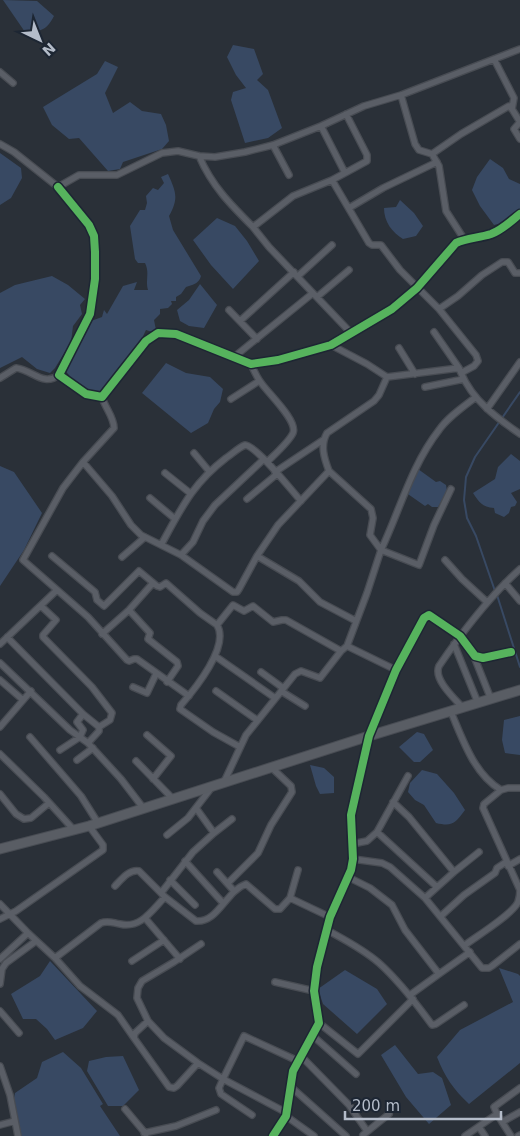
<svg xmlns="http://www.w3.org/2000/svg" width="520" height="1136" viewBox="0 0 520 1136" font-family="'DejaVu Sans',sans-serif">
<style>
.water{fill:#384963}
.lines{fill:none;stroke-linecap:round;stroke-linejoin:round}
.stream{stroke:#384963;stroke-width:2}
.street-casing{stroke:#484c53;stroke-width:8}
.secondary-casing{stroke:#484c53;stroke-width:11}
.street{stroke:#5a5e66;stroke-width:5.5}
.secondary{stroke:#595d64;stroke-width:9}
.cycleway-casing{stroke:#1d2633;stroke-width:11}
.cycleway{stroke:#56b35d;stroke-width:8}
</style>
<rect width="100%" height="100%" fill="#2a3038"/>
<path class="water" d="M3 0 37 1 54 16C46 31 41 31 25 32Z
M233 45 254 49 263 74 257 80 268 90 282 128 268 138 245 143 231 100 233 92 246 88 236 75 227 57Z
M105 61 118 67 105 93 113 113 130 102 142 111 161 114 166 125 169 141 162 149 123 162 120 169 108 171 79 138 69 139 52 125 43 107 97 74Z
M0 153 21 168 22 178 11 198 0 205Z
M490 159 503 168 509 179 520 184V209L502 223 494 225 480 206 472 190 477 177Z
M168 174C176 192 179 198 169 216L173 230 201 276C199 284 192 285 186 287L181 294 176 297V301H171L172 304 168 308 160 309V314L154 320 156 330 152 332 146 330C136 353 119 375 101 393 80 391 77 385 64 369L91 321 102 317 104 310 107 314 123 286 137 282 134 290H148C145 280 150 273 145 263H138L135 259 130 226 140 210H145L147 203 146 196 153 188 158 190 164 183 161 177Z
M400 200 414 213 423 226 416 236 403 239C392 232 384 222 384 208L396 207Z
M217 218 235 226 247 241 259 261 233 289 211 265 193 240Z
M52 276 68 285 85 299 80 305 82 314 73 326 71 342 55 368 50 373 37 369 22 357 0 368V293L15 285Z
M200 284 217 305 204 328 189 326 180 321 177 310 189 300Z
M166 363 186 373 210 377 223 389 220 402 214 409 208 423 191 433 142 393Z
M511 454 520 461V489L511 493 517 502 515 506 511 507 509 513 504 517 495 513 494 508C482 507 479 502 473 493L495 479 498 467Z
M0 466 14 472 42 513 24 550 0 586Z
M418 469 436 482 440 481 446 485 447 491 438 507H432L428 504 425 506 405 492Z
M520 716V755L505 753 502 740 504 720Z
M417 732 424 734 433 750 420 762H414L399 747Z
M310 765 324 768 334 777V793L320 794 316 786Z
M422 770 437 774 454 793 465 810C455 823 453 827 436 823L424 805 415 800 408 792 410 783Z
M50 961 97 1011 83 1028 55 1040 47 1029 36 1019H23L11 994 40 976Z
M499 968 518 974 520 976V1063L469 1104C453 1089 445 1077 437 1057L460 1030 513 1002Z
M345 970 377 989 387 1004 357 1034 323 1004 318 989Z
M395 1045 418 1074 433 1072 442 1078 451 1105 429 1124 406 1097 381 1055Z
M63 1052 81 1068 103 1104 100 1106 120 1136H21L14 1098 15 1093 37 1078 42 1062Z
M123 1056 139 1090 123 1106H108L87 1071 89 1061 106 1057Z"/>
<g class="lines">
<path class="stream" d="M495 591 476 536 467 518 464 500 466 477 475 457 520 392
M497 595 520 667"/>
<defs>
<path id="street" d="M494 59 514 98 512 109
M0 72 13 83
M401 95 415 144 419 150 432 154 461 134 509 106 512 109 520 122 514 129 520 139
M0 144 14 152 58 187 79 175H117L162 153 178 151 199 156 215 157 245 152 273 145 321 126 364 106 401 95 520 49
M273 145 289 175
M432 154 439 166 446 211 464 239
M199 156C212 186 230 204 253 227
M345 173 367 161V155L346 114
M332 180 293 196 253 227 269 247 351 333
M58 187 89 225 94 236 95 252V279L90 314 59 375 86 394 102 397 146 341 158 333 176 334 251 364 278 360 331 345 392 309 417 288 456 243C467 238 479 238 491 234 502 230 511 221 520 214
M349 208 383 188 437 162
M298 276 332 245
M317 297 349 270
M439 309 458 296 482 275 502 262H508L515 273H520
M229 310 257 339
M240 321 294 272
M434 332 459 368
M331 345 367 364 387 377
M399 348 415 374
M234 357 313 293
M251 364C254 371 257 378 262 384 269 394 298 421 293 433 289 442 274 455 267 462
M461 373C473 401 497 418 520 434
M0 378 16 368C33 370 43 387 59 375
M425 387 464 379
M102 397C105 408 114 417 114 428L83 462 63 488 23 560 88 617 127 660 129 661 134 659H137L189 696
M231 399 259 381
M487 409 520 362
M194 453 209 471
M83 462 112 496 131 525 141 535 181 555 233 592H237L239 589 257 556 299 581 320 602 356 621
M275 472 323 440
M165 473 190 493
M451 489 434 525 419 565 381 550C400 510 411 466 439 430 448 417 463 407 476 397
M150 498 175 519
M247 499 277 474
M161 545C181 509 192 484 226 458 232 454 238 448 245 445 257 446 291 490 301 501
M181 555 193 542 203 521 215 505 264 459
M52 556 95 592 97 600 104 606 139 571 157 586 160 587 166 583 200 613 217 625 233 605 244 611 253 606 273 622 282 620H286L341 651
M257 556 278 525 329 471C324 458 320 445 327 433L374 401 379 395 387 377 459 368 461 373 474 366 478 361 476 355 439 309 400 270 381 245H372L369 243 332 180 345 173 321 126
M122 557 145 537
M445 560 462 579 487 602
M505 583 520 601
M41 606 56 620 43 635V637L92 687 112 713 110 720 99 727
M129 610 150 633 148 639 177 662 178 666 167 682
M217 625C230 646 195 689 181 705L180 709 213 732 240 747
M102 634 129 610 153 583
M7 637 83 714 99 727V731L88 743
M0 644 57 590
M454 644 478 703
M347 646 396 670
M473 654 491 699
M215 656 275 698
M0 663 70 730 88 743 121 779 144 809
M261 672 283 688
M0 680 23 700
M133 687 147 693 156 674
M216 691 257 720
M281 691 305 706
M463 708C454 698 433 679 439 666 463 631 488 598 520 569
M451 712C463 740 474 774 501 790L508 788H520
M0 727 31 691
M147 735 171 756 153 779
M30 737 81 796 98 823
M60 750 80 737 83 730 77 722 83 714
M0 754 44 797 73 829
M77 760 93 748
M136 761 173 799
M224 782 246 735 295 674 301 671 320 678 341 651 347 646 367 593 381 550 370 535 373 518 371 509 329 471
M0 794 16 814 24 819 31 818 49 803
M393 802 409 817 454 872
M196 808 214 833 232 819
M377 832 437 887
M167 835 188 818 212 787
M352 844 367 841 377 832 408 776
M353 859 382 863 390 867 425 898 482 968H489L492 966 520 944
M185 861 223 903
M508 866 520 859
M217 872 234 891
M348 877 370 888 392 905 405 930 439 974 410 995
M170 880 195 905
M228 883 258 853 271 825 292 792 291 786 272 768
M115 886C121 880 129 869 139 871L165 897 196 921C218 923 226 891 246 884L275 909H280L290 898 330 917
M161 893 193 852 214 833
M290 898 298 870
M425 898 454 872 479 852
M0 904 28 933 55 958 80 986 118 1015 134 1038
M441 916 464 895 495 873 497 868 506 862
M145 918 180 959
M0 919 16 911 103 850V845L89 826
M327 930C345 940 363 949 379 963 399 981 416 1003 432 1025L436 1024 464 1005
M201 944 174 962 142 981 138 988 137 998 148 1021 164 1038 198 1063 223 1079 219 1088 221 1094 252 1115
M465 945C477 936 513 914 518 902 519 899 520 894 520 890L483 808 484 804 501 790
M55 958 101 923C108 920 113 923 120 924 141 929 152 910 165 897
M0 959 28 933
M132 961 164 940
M439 974 470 952
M275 982 314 991
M0 984 2 969 6 963 36 941
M0 1011 19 1033
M148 1021 135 1033 134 1038 169 1087 174 1088 177 1086 198 1063
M319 1023 358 1054 413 999
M313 1036 356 1074
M301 1056 349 1105 367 1131
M0 1066 10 1095 18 1136
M290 1086 346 1136
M125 1109 146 1134
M287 1113 223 1079 244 1036 298 1061
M497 1114 494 1107 520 1088
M286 1116 314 1136
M502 1122 511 1136
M0 1125 15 1121
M479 1127 485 1136
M144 1133 176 1126 216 1110
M363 1135 389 1114
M273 1136 286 1116 293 1071 319 1023 314 991 317 967 330 917 351 870 353 859 351 815 369 736 396 670 424 618 429 615 460 636 475 656 483 658 511 652
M465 1136 497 1114 502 1122 520 1112
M518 1136 520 1135"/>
<path id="secondary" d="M0 849 89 826 369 736 520 690"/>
</defs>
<use href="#street" class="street-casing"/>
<use href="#secondary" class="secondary-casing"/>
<use href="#street" class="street"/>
<use href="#secondary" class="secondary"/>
<defs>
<path id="cycleway" d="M58 187 89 225 94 236 95 252V279L90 314 59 375 86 394 102 397 146 341 158 333 176 334 251 364 278 360 331 345 392 309 417 288 456 243C467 238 479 238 491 234 502 230 511 221 520 214
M273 1136 286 1116 293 1071 319 1023 314 991 317 967 330 917 351 870 353 859 351 815 369 736 396 670 424 618 429 615 460 636 475 656 483 658 511 652"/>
</defs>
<use href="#cycleway" class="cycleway-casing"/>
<use href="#cycleway" class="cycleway"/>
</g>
<g transform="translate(40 40) rotate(137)" stroke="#1d2633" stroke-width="4" paint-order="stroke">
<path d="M0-4L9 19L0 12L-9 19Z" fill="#b4bcc9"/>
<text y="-8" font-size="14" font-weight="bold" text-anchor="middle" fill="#b4bcc9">N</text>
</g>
<path d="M345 1111v8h156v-8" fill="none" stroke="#b4bcc9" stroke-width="2.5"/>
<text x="352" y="1111" font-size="15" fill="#b4bcc9" stroke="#1d2633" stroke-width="4" paint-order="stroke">200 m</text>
</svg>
